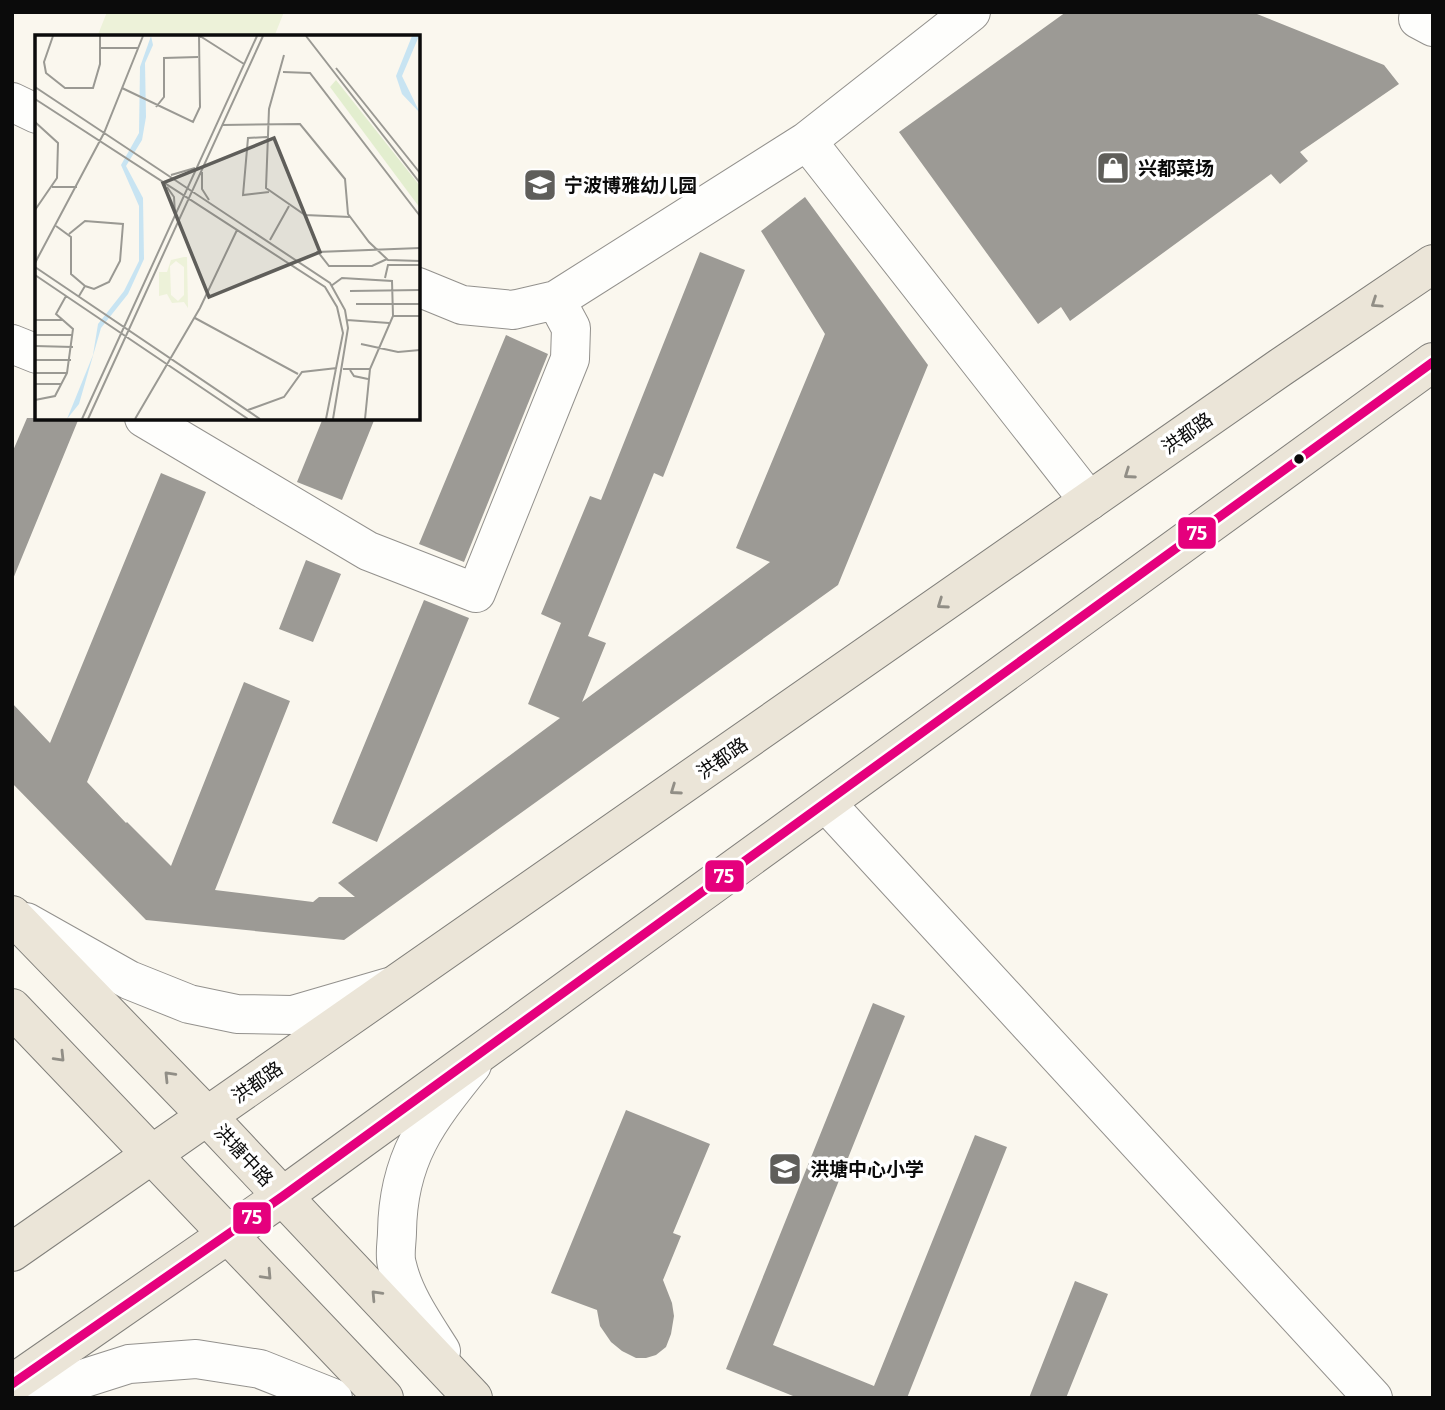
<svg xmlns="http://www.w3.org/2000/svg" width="1445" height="1410" viewBox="0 0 1445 1410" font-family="Bitter,'Noto Sans SC',serif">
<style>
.pitch{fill:#edf2d9}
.building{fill:#9c9a95}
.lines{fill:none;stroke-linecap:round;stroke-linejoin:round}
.minor-casing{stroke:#93918d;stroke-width:40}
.major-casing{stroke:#807f7a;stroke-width:40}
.minor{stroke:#fefefc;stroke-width:38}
.major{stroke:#ebe5d8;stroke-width:38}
.bus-1-casing{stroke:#fff;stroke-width:14}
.bus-1{stroke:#e5007d;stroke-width:9}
.oneway{stroke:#918e86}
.bus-dot{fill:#0b0b0b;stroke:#fff;stroke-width:2.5}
.labels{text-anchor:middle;stroke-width:7;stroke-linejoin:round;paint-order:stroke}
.poi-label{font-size:19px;font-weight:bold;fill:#0b0b0b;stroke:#fff;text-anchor:start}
.street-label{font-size:19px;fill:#0b0b0b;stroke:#fff}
.inset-road{fill:none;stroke:#9a9993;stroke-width:2}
.view{fill:#5f5e5a;fill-opacity:0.15;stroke:#5f5e5a;stroke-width:3.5}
.inset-edge{fill:none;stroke:#0b0b0b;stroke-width:3.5}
.line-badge{stroke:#fff;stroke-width:2.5}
.badge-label{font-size:19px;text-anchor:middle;font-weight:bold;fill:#fff}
</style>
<rect width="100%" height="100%" fill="#faf7ee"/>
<path class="pitch" d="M107 12H284L274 37H97Z"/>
<path class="building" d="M1066 12H1252L1384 65 1399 84 1300 152 1308 161 1280 184 1271 174 1070 321 1061 307 1038 324 899 132Z
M805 197 928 365 838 585 344 940 146 920 12 783V703L50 743 161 473 206 492 87 782 126 823 127 822 171 866 244 682 290 701 215 890 313 902 319 897H355L338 883 560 718 528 704 561 623 541 614 590 496 601 500 700 252 745 270 663 477 654 473 588 636 606 643 582 702 770 562 736 548 825 334 761 231Z
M506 335 548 354 464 562 419 544Z
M27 418H79L13 579 12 453Z
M323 418H375L342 500 297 482Z
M306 560 341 574 313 642 279 629Z
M424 600 469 618 377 842 332 823Z
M873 1003 905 1016 773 1345 874 1386 975 1135 1007 1147 907 1398H798L726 1369Z
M626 1110 710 1144 673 1233 681 1236 663 1280 672 1303 674 1316 671 1334 666 1347 656 1355 646 1358H636L622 1351 611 1342 600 1326 597 1310 551 1293Z
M1075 1281 1108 1294 1066 1398H1029Z"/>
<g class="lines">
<defs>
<path id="minor" d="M1419 12 1418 19 1433 27
M12 102 37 114
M807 141 1089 501
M418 287 462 305 513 310 556 300 807 141 971 12
M12 344 37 354
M144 418 368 551 476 593 570 359 571 328 556 300
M826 803 1373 1398
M26 922 129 980 189 1004 237 1014 293 1015 389 987
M441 1351C424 1324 404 1296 397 1265 394 1255 397 1242 397 1232 398 1158 427 1121 472 1065
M22 1398 129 1364 196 1359 260 1369 333 1398"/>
<path id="major" d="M12 915 207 1116 473 1398
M12 1008 384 1398
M12 1252 1281 367 1433 264
M12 1384 283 1196 1433 362"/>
</defs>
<use href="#minor" class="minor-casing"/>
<use href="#major" class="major-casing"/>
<use href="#minor" class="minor"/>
<use href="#major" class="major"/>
<defs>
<path id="bus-1" d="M12 1384 283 1196 1433 362"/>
</defs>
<use href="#bus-1" class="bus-1-casing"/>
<use href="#bus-1" class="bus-1"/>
</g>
<defs><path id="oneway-chevron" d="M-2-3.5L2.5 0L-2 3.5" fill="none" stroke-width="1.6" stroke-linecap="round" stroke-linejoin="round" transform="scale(1.75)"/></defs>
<g class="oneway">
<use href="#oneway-chevron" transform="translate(1376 303) rotate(146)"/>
<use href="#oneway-chevron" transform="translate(1129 474) rotate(145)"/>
<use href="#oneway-chevron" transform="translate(942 604) rotate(145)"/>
<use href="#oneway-chevron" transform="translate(675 790) rotate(145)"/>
<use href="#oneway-chevron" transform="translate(60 1057) rotate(46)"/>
<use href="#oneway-chevron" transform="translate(169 1076) rotate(-134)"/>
<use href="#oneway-chevron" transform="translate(267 1275) rotate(47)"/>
<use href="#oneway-chevron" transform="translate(376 1295) rotate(-133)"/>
</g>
<defs>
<symbol id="shop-square" viewBox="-11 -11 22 22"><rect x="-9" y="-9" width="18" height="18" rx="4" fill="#5f5e5a" stroke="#fff"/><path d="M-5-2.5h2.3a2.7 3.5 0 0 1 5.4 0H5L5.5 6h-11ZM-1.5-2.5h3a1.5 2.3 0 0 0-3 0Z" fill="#fff"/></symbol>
<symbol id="school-square" viewBox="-11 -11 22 22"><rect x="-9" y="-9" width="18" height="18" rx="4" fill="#5f5e5a" stroke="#fff"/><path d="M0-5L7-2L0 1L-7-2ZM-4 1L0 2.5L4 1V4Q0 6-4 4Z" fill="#fff"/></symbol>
</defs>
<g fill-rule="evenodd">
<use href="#shop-square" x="1094" y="149" width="38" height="38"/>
<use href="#school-square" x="521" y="166" width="38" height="38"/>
<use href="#school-square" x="766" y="1150" width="38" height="38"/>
</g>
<circle class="bus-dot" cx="1299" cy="459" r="6"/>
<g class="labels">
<g class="poi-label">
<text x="1138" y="175">兴都菜场</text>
<text x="564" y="192">宁波博雅幼儿园</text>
<text x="810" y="1176">洪塘中心小学</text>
</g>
<g class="street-label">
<text transform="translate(1187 433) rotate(-35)" y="7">洪都路</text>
<text transform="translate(722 758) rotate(-35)" y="7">洪都路</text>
<text transform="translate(257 1082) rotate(-35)" y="7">洪都路</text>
<text transform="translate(244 1155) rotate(47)" y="7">洪塘中路</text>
</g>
</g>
<g transform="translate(35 35)">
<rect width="385" height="385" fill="#faf7ee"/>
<path d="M301 45 385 151V173L295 52Z" fill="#e3eecf"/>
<path d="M149 222H152L153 273 149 267 137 268 132 259 124 261V237H132L136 225ZM141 226 149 232V260L143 266 136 260 135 231Z" fill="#edf2d9" fill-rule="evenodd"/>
<path d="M116 1 118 10 110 28 111 82 107 105 91 131 108 163 109 224 93 259 66 293 44 369 32 384 58 320 63 289 89 256 104 226V171L86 130 104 98 105 32ZM377 1H384L367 41 385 78 367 59 361 41Z" fill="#c8e4f2"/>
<path class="inset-road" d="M18 1 9 27 11 38 30 53H58L65 29V1M165 1 209 29M271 1 385 148M65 13H103M249 20 234 74 231 153 270 180 315 182M301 33 385 138M248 37 275 38 385 181M0 52 295 248 310 275 313 293 298 384M87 53 158 87 165 72 164 1M0 64 290 252 302 272 308 298 291 384M121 72 129 62V23L163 22M0 87 23 108 22 143 0 175M187 90 265 89 310 144 313 179 334 207 353 225 385 226M232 102 213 103 208 160 234 157M167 137V154L174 165M136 140 160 133M17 152H42M132 152 139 162 140 179M21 191 36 202V239L50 251 44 261M34 199 50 186 88 189 85 226 74 247 59 254 50 251M235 205 254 171M352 224 337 231H294L283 217 385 213M0 228 69 98 108 1M0 232 225 384M0 240 213 384M350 243 353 230H385M296 251 307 243 357 246 358 281 335 334 330 384M315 256 385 255M321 269H385M358 281H385M160 283 263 339M0 285H27M312 285 354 288M0 300H38M326 309 363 317 385 315M0 311 38 312M0 325H36M308 334H335M315 335 319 341 333 344M0 338H32M0 349H27M0 365 20 361 32 338 38 294 21 279 31 261M213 375 249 362 267 337 302 333M47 384 222 1M53 384 228 1M100 384 165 273 202 195"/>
<path class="view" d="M239 103 285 217 174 262 128 148Z"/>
<rect width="385" height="385" class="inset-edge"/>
</g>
<g class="line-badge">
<rect x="1177" y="516" width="40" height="34" rx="7" fill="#e5007d"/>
<rect x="704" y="859" width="41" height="34" rx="7" fill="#e5007d"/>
<rect x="232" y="1201" width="40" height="34" rx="7" fill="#e5007d"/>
</g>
<g class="badge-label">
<text x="1197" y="540">75</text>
<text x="724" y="883">75</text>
<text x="252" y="1224">75</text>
</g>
<rect width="1445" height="1410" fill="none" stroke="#0b0b0b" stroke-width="28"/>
</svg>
